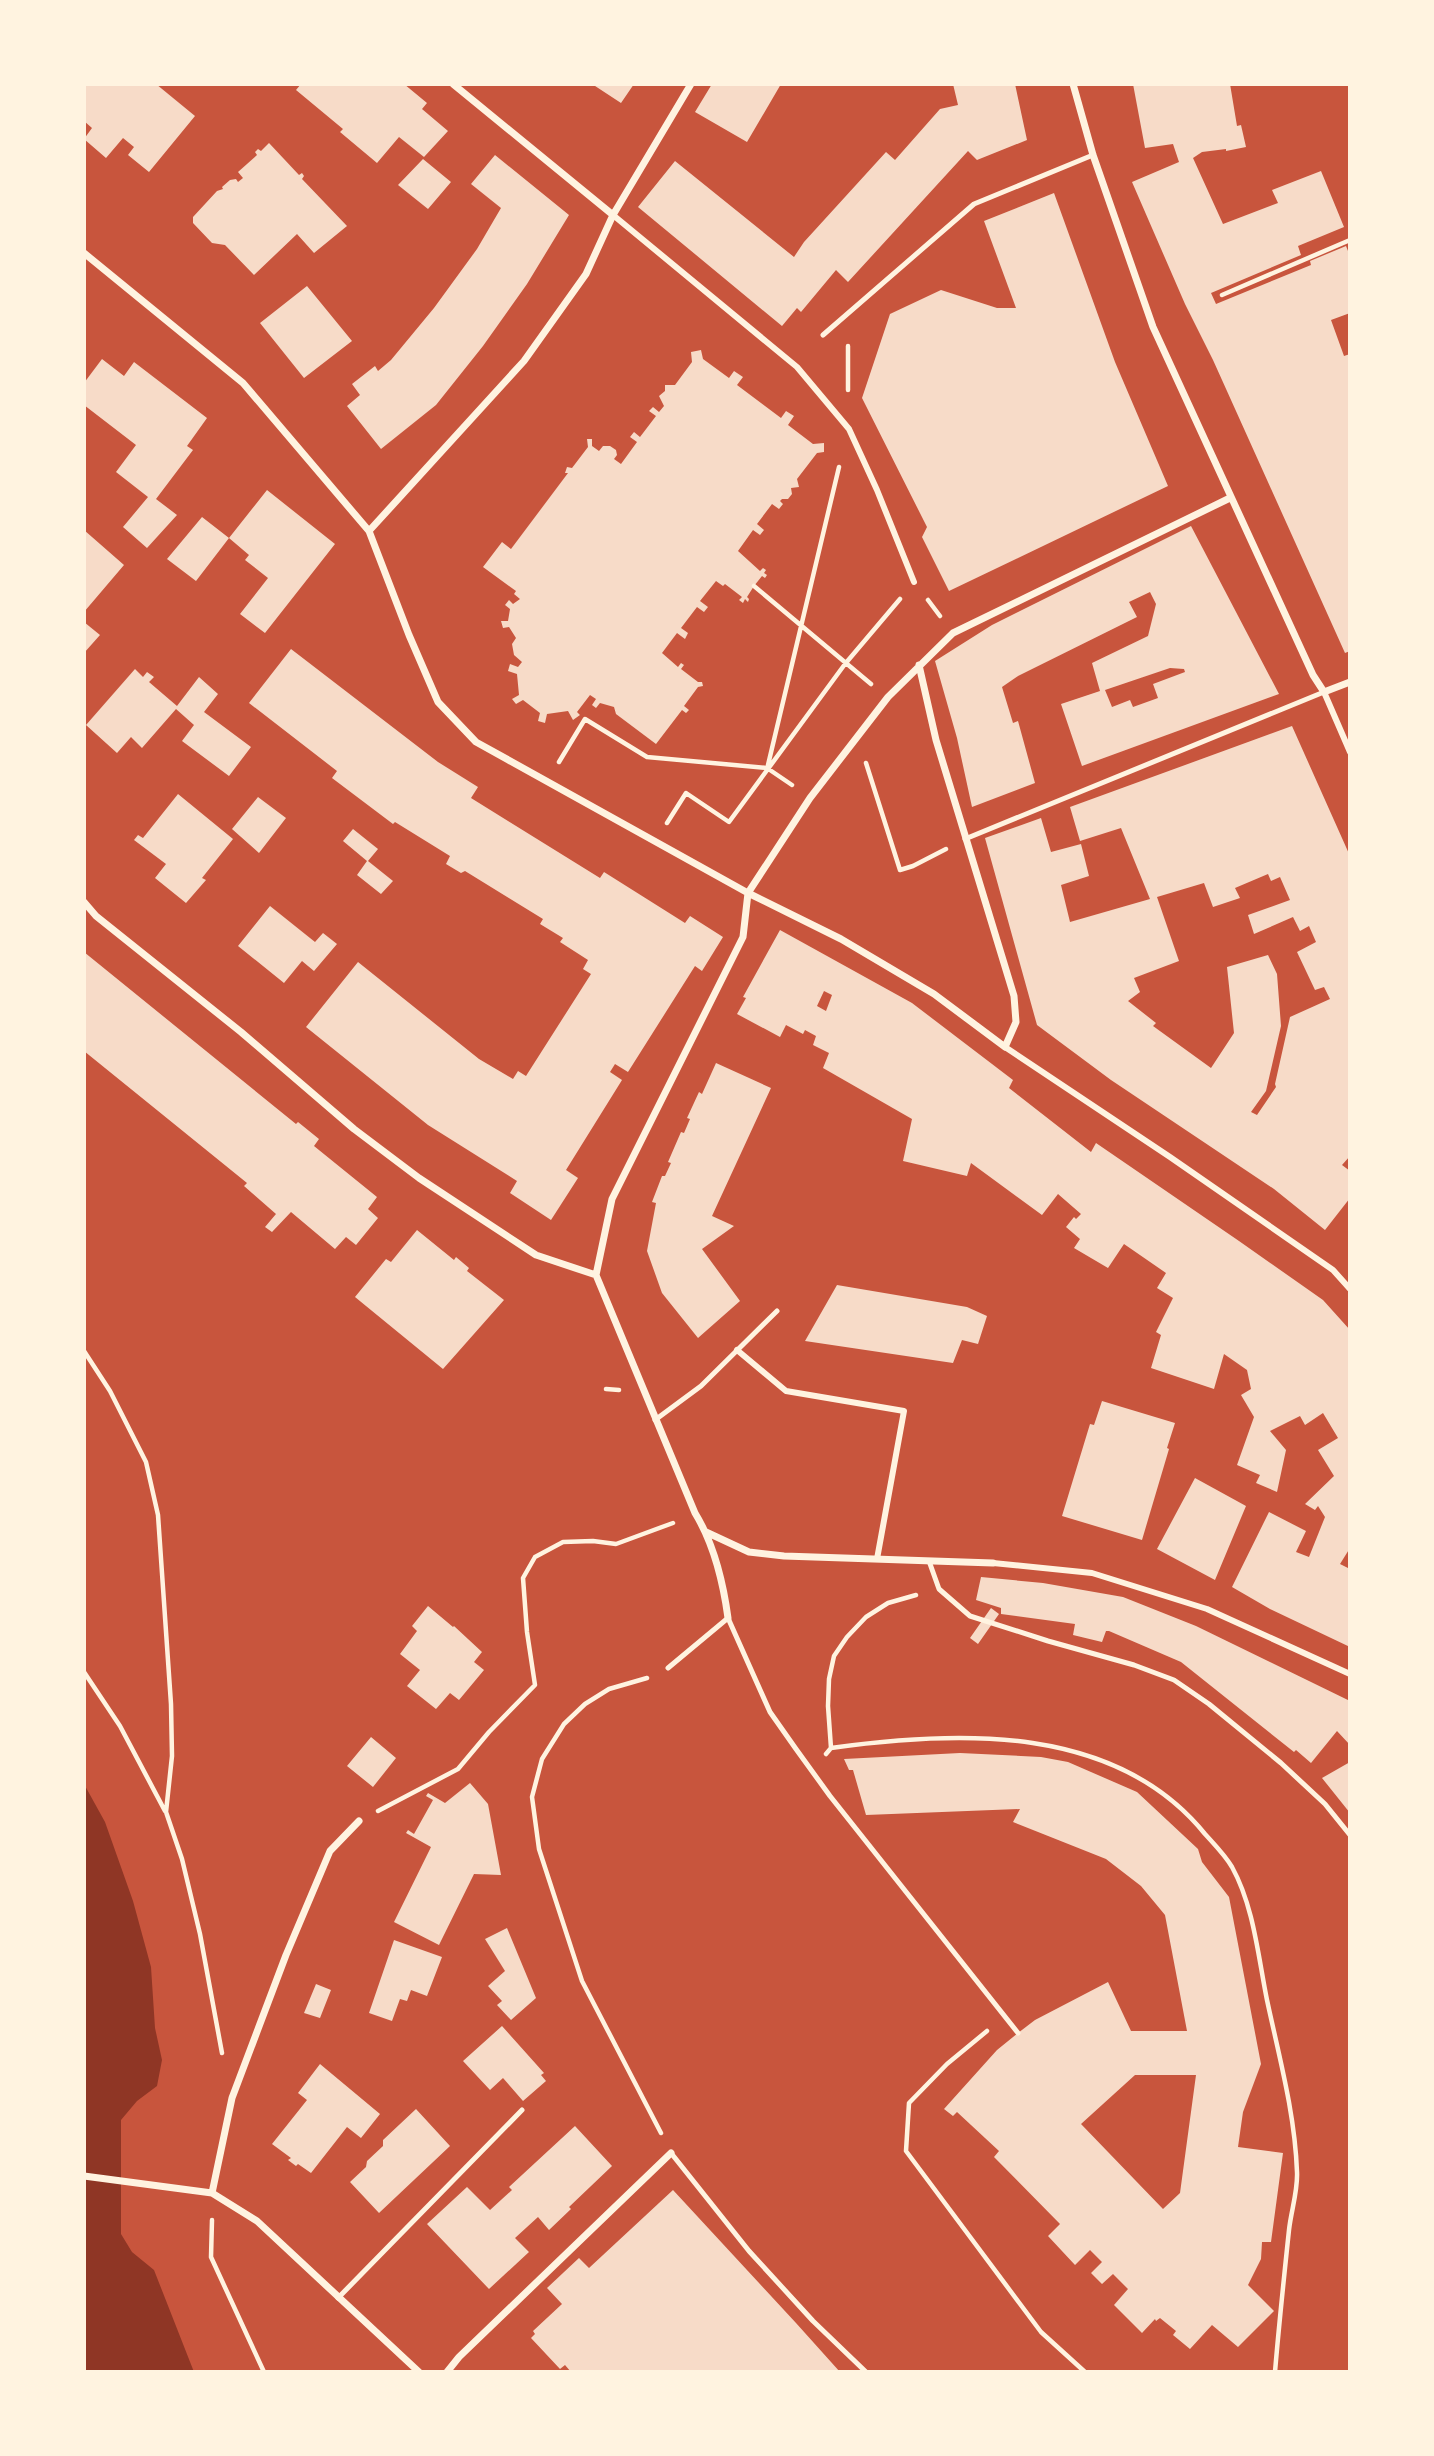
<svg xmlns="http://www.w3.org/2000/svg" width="1434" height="2456" viewBox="0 0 1434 2456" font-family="'Nunito Sans',sans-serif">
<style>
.water{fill:#8f3625}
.building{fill:#f7dbc8;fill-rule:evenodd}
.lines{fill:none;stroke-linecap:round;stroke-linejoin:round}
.path{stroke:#fff3e0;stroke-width:4.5}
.service{stroke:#fff3e0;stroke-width:5}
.pedestrian{stroke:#fff3e0;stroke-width:6}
.minor{stroke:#fff3e0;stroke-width:7}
</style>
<rect width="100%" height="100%" fill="#c8553d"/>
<path class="water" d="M84 1784 105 1822 133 1901 151 1967 155 2028 162 2060 157 2086 137 2101 121 2120V2234L132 2252 154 2270 194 2372H84Z"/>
<path class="building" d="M84 84H156L195 116 149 172 128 155 134 147 123 138 106 158 84 139 92 128 84 121Z
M301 84H404L427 103 422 109 448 131 424 157 399 137 377 163 340 132 343 129 296 90Z
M592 84H634L621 103Z
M712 84H781L747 142 695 112Z
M953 84H1015L1027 140 977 160 968 151 848 282 836 270 801 312 797 308 782 326 638 207 675 161 794 257 804 242 886 152 895 160 940 109 958 105Z
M1133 84H1230L1237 126 1241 125 1246 147 1226 151V149L1202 152 1193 158 1223 224 1278 203 1272 190 1321 171 1344 227 1298 246 1301 255 1211 293 1216 304 1311 265 1310 261 1346 246 1350 256V313L1331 320 1344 356 1350 354V651L1345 653 1213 360 1185 304 1132 182 1179 162 1173 144 1145 148Z
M269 143 299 175 302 173 304 176 302 179 347 226 314 253 297 234 254 275 225 245 212 243 193 223V217L217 191 223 189 222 187 230 180 236 179 238 182 243 178 238 172 257 155 255 152 258 149 261 151Z
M495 155 569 215 527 284 483 346 436 405 381 449 347 406 360 395 352 384 375 366 378 371 391 360 434 308 477 249 501 208 471 184Z
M423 159 451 182 428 209 398 185Z
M1054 193 1115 362 1168 486 949 591 922 537 927 527 862 398 890 314 941 290 997 308H1016L984 221Z
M307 286 352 341 304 378 260 323Z
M701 350 703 359 729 378 734 371 743 377 737 385 781 418 786 411 794 416 788 425 813 444 824 443V452L817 453 797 479 799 487 791 488 792 494 788 499H782L780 501 783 504 779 509 772 504 757 524 764 530 760 535 753 530 738 551 760 571 763 568 766 570 764 573 767 575 765 578 762 576 754 586 747 597 749 599 748 602 745 599 743 603 739 600 742 597 725 584 723 586 716 581 700 601 708 607 704 612 697 607 681 628 688 633 685 639 677 633 662 653 678 667 681 663 684 665 681 669 698 682H702L703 686 698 687 684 706 689 710 686 713 682 710 656 744 616 714 614 707 600 703 596 708 592 705 596 699 590 695 577 712 580 715 573 720 568 711 547 714 545 723 538 721 540 713 523 700 516 704 512 699 519 695 517 674 508 671 510 664 518 667 522 662 514 655 512 644 516 638 509 627 503 628 501 621H508L510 609 505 605 509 600 513 604 520 599 514 594 516 591 483 567 502 542 511 549 568 473H565L567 467 572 468 588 447 587 439H592V446L599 451 603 446H610L616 450 617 455 614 459 621 464 637 442 630 437 634 432 640 437 656 416 649 411 653 407 659 412 664 406 659 396 665 391V385H675L692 362 691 352Z
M102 359 124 376 134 362 207 418 187 446 193 450 156 499 177 515 147 548 123 527 148 497 116 472 136 445 84 405V383Z
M267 490 335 544 265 633 240 614 268 578 245 560 249 555 229 538Z
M202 517 229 538 196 581 167 559Z
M1191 526 1279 694 1082 766 1061 704 1100 691 1092 663 1148 636 1156 604 1150 592 1129 602 1137 617 1018 676 1002 687 1013 723 1018 721 1035 783 972 807 957 738 935 661 992 625ZM1170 668 1184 669 1185 672 1153 684 1158 698 1133 707 1130 700 1112 707 1105 690Z
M84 530 124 565 84 612Z
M84 622 100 635 84 653Z
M291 649 438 762 478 787 471 798 600 878 604 872 685 923 690 916 723 937 702 971 695 966 628 1072 615 1064 610 1072 622 1080 566 1170 578 1178 551 1220 510 1193 517 1181 428 1125 306 1027 358 962 479 1059 513 1079 518 1071 526 1076 591 974 583 969 588 960 560 942 563 938 540 924 543 919 465 871 461 873 446 864 450 856 395 822 393 824 332 778 337 771 249 703Z
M135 669 143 677 147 672 154 677 149 682 177 706 199 677 218 694 204 712 251 747 229 776 182 741 194 725 176 709 142 748 131 737 117 753 86 725Z
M1292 726 1350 856V1156L1342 1165 1350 1171V1198L1325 1230 1274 1189 1111 1080 1037 1025 985 838 1041 818 1051 852 1081 844 1089 876 1061 885 1070 922 1150 899 1121 828 1080 841 1070 807ZM1268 874 1271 881 1280 877 1290 900 1248 915 1254 934 1293 917 1300 931 1309 926 1316 942 1297 952 1315 990 1324 987 1330 999 1290 1017 1275 1084 1276 1087 1257 1115 1251 1112 1266 1091 1281 1026 1277 974 1268 955 1227 967 1234 1033 1211 1068 1153 1026 1156 1023 1128 1001 1140 992 1134 978 1179 961 1157 897 1204 883 1213 907 1240 898 1235 888Z
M178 794 233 839 202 878 206 880 186 903 155 878 166 864 134 840 138 835 143 838Z
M258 797 286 818 259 853 232 829Z
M353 829 378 849 368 861 393 881 381 894 357 875 367 861 343 841Z
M270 906 315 942 323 933 337 944 314 971 302 961 284 983 238 946Z
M780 930 912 1003 1013 1080 1009 1088 1091 1152 1096 1143 1239 1241 1323 1300 1350 1330V1548L1340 1564 1350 1569V1647L1270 1609 1232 1587 1269 1512 1306 1531 1296 1552 1309 1557 1325 1517 1318 1506 1315 1510 1305 1504 1334 1476 1318 1450 1338 1438 1323 1413 1305 1425 1300 1416 1270 1431 1286 1450 1277 1492 1256 1483 1260 1475 1237 1465 1254 1417 1241 1395 1251 1389 1247 1370 1224 1354 1214 1389 1151 1368 1161 1335 1156 1332 1173 1298 1157 1288 1166 1273 1124 1244 1108 1268 1074 1248 1080 1239 1066 1227 1074 1217 1076 1219 1081 1214 1058 1194 1042 1215 971 1163 967 1176 903 1161 912 1119 823 1068 829 1053 813 1045 816 1036 805 1030 803 1034 786 1025 780 1037 737 1014 746 998 743 997ZM824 991 832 995 826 1011 817 1006Z
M84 952 296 1124 298 1122 319 1139 314 1146 377 1197 368 1209 378 1218 356 1245 346 1237 335 1249 291 1212 272 1232 265 1227 276 1214 244 1186 247 1183 84 1051Z
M716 1063 771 1088 712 1216 734 1226 702 1249 740 1301 698 1338 662 1293 647 1251 656 1203 652 1202 662 1176H665L671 1163 668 1162 681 1132 684 1133 690 1119 687 1118 699 1092 702 1094Z
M417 1230 454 1260 456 1257 469 1268 467 1271 504 1300 443 1369 355 1297 386 1259 391 1262Z
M837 1285 967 1307 987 1316 978 1344 962 1340 953 1363 805 1341Z
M1102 1401 1175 1423 1167 1448 1169 1449 1142 1540 1062 1516 1090 1424 1094 1425Z
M1195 1478 1246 1506 1215 1580 1157 1549Z
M981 1577 1043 1583 1123 1597 1196 1626 1350 1701V1745L1337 1731 1311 1763 1296 1750 1294 1752 1181 1662 1109 1631H1106L1102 1642 1073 1635 1075 1624 1001 1614V1608L976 1600Z
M428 1606 453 1627 454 1626 482 1652 474 1662 484 1670 459 1700 450 1693 436 1709 407 1686 420 1670 400 1654 417 1631 412 1626Z
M991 1608 999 1614 978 1644 970 1638Z
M371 1737 396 1758 373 1787 347 1766Z
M960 1753 1041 1757 1068 1762 1137 1792 1198 1849 1202 1862 1229 1897 1261 2064 1243 2112 1238 2147 1283 2153 1271 2242H1262L1261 2259 1248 2285 1274 2311 1238 2347 1212 2325 1190 2349 1173 2335 1176 2331 1160 2318 1156 2321 1155 2319 1142 2333 1114 2305 1128 2289 1113 2274 1102 2284 1091 2273 1102 2262 1090 2250 1075 2265 1048 2236 1060 2224 994 2157 999 2151 957 2112 953 2116 944 2109 997 2050 1018 2033 1035 2020 1108 1982 1131 2031H1187L1165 1915 1141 1886 1106 1859 1013 1822 1020 1809 866 1815 853 1770H849L844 1759ZM1135 2075H1196L1180 2193 1163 2209 1081 2124Z
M1350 1762V1813L1322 1778Z
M470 1783 488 1804 501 1875 474 1874 439 1945 394 1922 431 1847 406 1833 408 1830 414 1834 433 1800 426 1796 428 1793 445 1803Z
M507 1928 536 1998 511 2020 497 2005 502 2001 488 1986 505 1971 485 1939Z
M394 1940 442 1957 427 1996 411 1990 407 2001 400 1999 392 2021 369 2013Z
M316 1984 331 1990 320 2018 304 2013Z
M502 2026 544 2073 541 2075 546 2081 523 2101 503 2078 490 2090 463 2061Z
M320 2064 380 2114 361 2138 347 2127 311 2173 298 2164 296 2166 288 2160 291 2158 272 2144 307 2100 298 2093Z
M416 2109 450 2146 379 2213 350 2182 366 2167 367 2161 383 2146V2140Z
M575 2126 612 2166 569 2207 571 2209 549 2230 538 2217 515 2238 529 2252 489 2289 427 2224 467 2187 490 2210 512 2190 509 2187Z
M673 2190 796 2323 840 2372H571L565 2365 560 2369 531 2338 535 2334 533 2331 562 2304 547 2288 579 2258 589 2268Z"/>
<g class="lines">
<path class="path" d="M1222 295 1350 240
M848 346V390
M754 586 871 684
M928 600 940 616
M559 762 585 719 647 757 767 768 792 785
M866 763 900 870 913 866 946 849
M768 765 839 467
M667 823 686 793 729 822 845 664 900 599
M84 1351 110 1391 146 1462 158 1515 171 1704 172 1756 166 1812 182 1859 200 1934 222 2053
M606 1389 619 1390
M84 1672 120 1726 165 1811
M647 1678 609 1689 585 1704 564 1724 542 1759 532 1797 539 1849 582 1981 661 2133
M831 1748 828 1706 829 1679 834 1656 847 1637 866 1617 888 1603 916 1595
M826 1754 831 1748C959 1730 1116 1724 1205 1834 1214 1844 1225 1855 1232 1867 1254 1907 1258 1956 1267 2000 1279 2056 1295 2114 1297 2172 1298 2191 1291 2211 1289 2230 1284 2277 1279 2324 1275 2372
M378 1811 458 1769 489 1732 535 1685 527 1632 523 1578 535 1557 563 1542 593 1541 616 1544 673 1523
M987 2031 947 2064 909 2103 906 2151 1041 2332 1085 2372
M212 2220 211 2257 264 2372"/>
<path class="service" d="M823 335 974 204 1093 155
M965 839 1324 692
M655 1420 701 1386 777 1311
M929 1561 939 1589 970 1616 1048 1641 1134 1665 1174 1680 1209 1704 1281 1763 1325 1804 1350 1835
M668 1668 728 1618 770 1712 796 1749 830 1796 1018 2033
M671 2153 749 2251 813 2321 866 2372
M338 2298 522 2110"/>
<path class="pedestrian" d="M613 215 797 367 849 429 877 490 914 582
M1324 692 1350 752
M1005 1047 1170 1157 1333 1270 1350 1289
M737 1350 786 1391 904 1411 877 1559
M993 1563 1092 1573 1207 1609 1350 1674"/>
<path class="minor" d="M453 84 613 215
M1073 84 1093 155 1153 327 1313 675 1324 692 1350 682
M84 253 243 383 369 531 409 635 438 702 476 742 748 893 841 939 934 994 1005 1047 1016 1022 1014 996 936 740 919 665
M369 531 524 361 586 274 613 215 691 84
M84 902 96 916 241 1032 354 1129 419 1178 536 1255 596 1275
M596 1275 612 1199 743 937 748 893 810 798 888 697 953 633 1230 498
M596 1275 695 1513C714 1544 723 1581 728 1618
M706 1532 749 1552 784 1556 993 1563
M84 2176 212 2193 257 2221 419 2372
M212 2193 232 2098 286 1955 330 1851 359 1821
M447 2372 459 2357 671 2153"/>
</g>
<rect width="1434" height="2456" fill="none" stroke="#fff3e0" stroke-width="172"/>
</svg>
